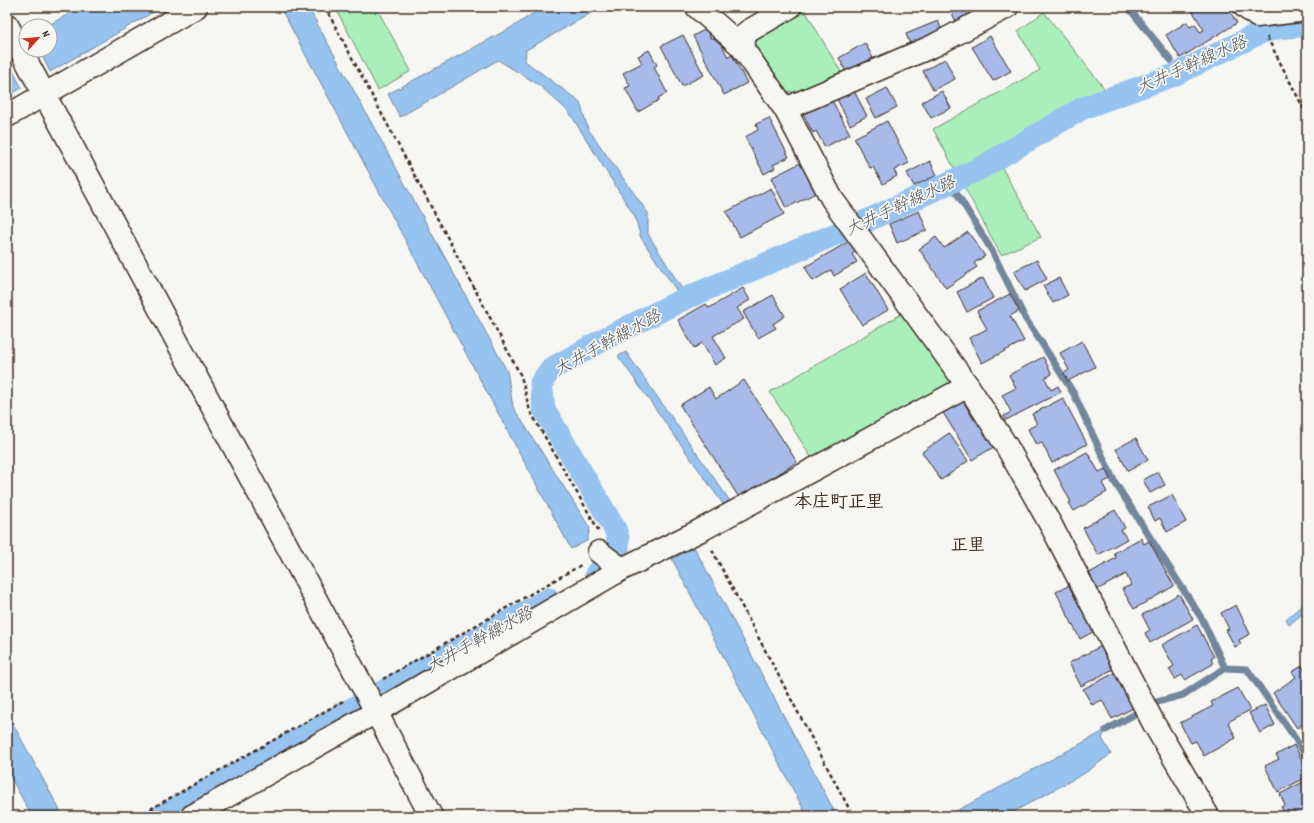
<svg xmlns="http://www.w3.org/2000/svg" width="1314" height="823" viewBox="0 0 1314 823" font-family="Dekko,'Klee One',sans-serif">
<style>
.green{fill:#aaefbb;stroke:#728c6c}
.water{fill:#97c3f0;stroke:#72869c}
.lines{fill:none;stroke-linecap:round;stroke-linejoin:round}
.stream{stroke:#72869c;stroke-width:7}
.canal{stroke:#97c3f0;stroke-width:23}
.building{fill:#a8bae9;stroke:#3b2a1e}
.minor-casing{stroke:#3b2a1e;stroke-width:25}
.path{stroke:#3b2a1e;stroke-width:2.5;stroke-dasharray:4 3;stroke-linecap:butt}
.minor{stroke:#f6f6f2;stroke-width:22}
.labels{text-anchor:middle;stroke-width:3.5;stroke-linejoin:round;paint-order:stroke}
.water-label{font-size:17px;font-style:italic;fill:#57585d;stroke:#f6f6f2}
.neighbourhood-label{font-size:17px;font-weight:bold;fill:#3b2a1e;stroke:#f6f6f2}
.quarter-label{font-size:18px;font-weight:bold;fill:#3b2a1e;stroke:#f6f6f2}
</style>
<rect width="100%" height="100%" fill="#f6f6f2"/>
<filter id="ink" filterUnits="userSpaceOnUse"><feTurbulence type="fractalNoise" baseFrequency=".025" numOctaves="2"/><feDisplacementMap in="SourceGraphic" scale="8" xChannelSelector="R" yChannelSelector="G"/><feConvolveMatrix kernelMatrix="1 2 1 2 8 2 1 2 1" color-interpolation-filters="sRGB"/></filter>
<g filter="url(#ink)">
<path class="green" d="M335 7H376L411 71 378 90Z
M803 7 841 72 798 93 786 91 755 46 759 33Z
M1044 12 1108 93 1080 103 993 152 1041 237 1001 255 933 129 1040 70 1018 31Z
M903 313 958 386 814 462 770 392Z"/>
<path class="water" d="M81 7H162L50 72 39 50H50V26H47Z
M280 7H308L507 371 513 407 590 528 587 541 571 549Z
M543 7H602L526 50 525 61 580 102 588 129 648 213V234L684 292 679 294 641 238 635 217 569 112 539 85 498 60 400 117 388 94 514 26Z
M7 60 22 88 7 96Z
M626 352 730 501 723 504 618 356Z
M694 547 837 816H807L672 559Z
M1307 601V610L1289 625 1286 619Z
M7 713 63 816H32L7 771Z
M1106 730 1102 738 1111 754 1085 773 1006 816H947Z"/>
<g class="lines">
<path class="stream" d="M1128 7 1171 60
M950 182 992 251 1025 318 1041 342 1074 394 1114 481 1202 619 1225 668 1247 669 1293 735 1307 758
M1106 730 1157 702 1183 695 1225 668"/>
<path class="canal" d="M596 574 618 550V538L615 529 544 409 541 383 551 369 608 337 684 299 864 222 979 169 1083 108 1174 75 1262 32 1278 28 1307 25
M161 816 398 683 549 599"/>
</g>
<path class="building" d="M951 7H987L957 23 949 8Z
M1190 7H1227L1237 23 1180 58 1166 35 1187 22 1190 27 1195 24 1200 32 1204 30Z
M938 21 944 36 912 49 906 34Z
M706 29 711 39 717 36 728 57 732 55 747 83 724 95 693 36Z
M683 35 704 75 682 86 661 46Z
M990 36 1011 71 993 81 972 47Z
M865 43 873 58 846 72 839 58Z
M649 50 657 65 654 67 667 93 658 98 659 100 638 112 625 88 630 86 623 73 642 63 638 56Z
M945 59 955 79 933 90 923 71Z
M887 88 897 107 876 118 866 99Z
M854 91 867 116 850 125 837 99Z
M942 91 951 108 931 118 922 102Z
M830 97 850 134 825 147 816 131 813 133 802 112Z
M769 118 789 157 773 165 775 168 764 174 745 137 758 130 756 124Z
M887 121 909 163 894 170 897 176 883 184 873 167 870 168 854 138Z
M804 161 820 191 786 208 771 178Z
M930 161 937 175 914 186 907 173Z
M771 188 784 214 740 237 726 212Z
M919 211 927 230 897 243 889 224Z
M968 232 985 256 974 263 977 267 946 288 919 249 936 237 944 248Z
M853 239 860 249 852 254 857 262 834 276 831 270 813 281 805 267Z
M1037 260 1047 279 1025 291 1014 271Z
M866 273 888 310 862 325 840 289Z
M983 278 993 298 967 312 957 292Z
M1059 278 1068 295 1053 303 1043 286Z
M743 288 750 300 737 308 744 319 713 336 726 358 715 365 702 343 694 348 678 320 706 304 709 308Z
M1010 294 1019 311 1010 316 1024 341 982 363 969 338 987 329 977 311Z
M773 295 785 316 773 324 776 328 758 338 743 312Z
M1082 341 1095 367 1068 381 1064 373 1069 370 1060 353Z
M1043 357 1052 374 1045 378 1051 390 1058 386 1061 392 1006 420 1004 416 1011 412 1002 395 1016 388 1009 375Z
M744 380 797 462 740 499 680 405 709 387 716 399Z
M1063 398 1087 444 1052 463 1042 443 1036 445 1028 429 1037 424 1032 414Z
M962 399 974 420 979 417 997 445 972 460 942 411Z
M949 433 968 461 941 480 922 452Z
M1136 438 1148 460 1128 471 1116 449Z
M1087 452 1099 472 1105 469 1110 479 1102 483 1107 492 1074 511 1069 503 1071 502 1054 470Z
M1158 472 1165 485 1150 493 1143 480Z
M1172 495 1186 522 1167 532 1160 518 1155 521 1148 507Z
M1115 510 1125 528 1121 530 1127 539 1098 555 1083 528Z
M1141 538 1144 544 1149 541 1174 586 1134 609 1122 589 1131 585 1126 574 1095 591 1086 575 1116 558 1114 553Z
M1076 582 1100 628 1080 639 1056 592Z
M1179 594 1193 619 1150 643 1145 633 1150 630 1142 615Z
M1236 605 1250 634 1239 640 1241 644 1235 647 1226 630 1229 629 1221 613Z
M1197 625 1214 657 1211 659 1213 664 1185 680 1182 675 1175 679 1169 669 1174 666 1162 645Z
M1105 644 1117 667 1081 686 1069 663Z
M1302 666 1307 673V721L1297 728 1273 693 1296 677 1292 672Z
M1121 670 1139 705 1112 719 1102 700 1092 705 1083 689Z
M1238 688 1250 710 1228 722 1236 738 1204 756 1196 741 1191 743 1180 723 1213 706 1211 702Z
M1265 705 1275 725 1260 733 1249 713Z
M1307 728V741L1301 732Z
M1294 745 1307 769V777L1278 792 1265 766 1279 759 1276 755Z
M1305 781 1307 785V816H1286L1281 807 1285 805 1280 794Z"/>
<g class="lines">
<defs>
<path id="minor" d="M697 7 741 46 785 109 832 199 968 386 1007 447 1052 527 1154 724 1208 816
M1245 7 1257 16 1307 10
M7 25 364 689 431 816
M741 46 747 32 790 7
M785 109 933 46 1007 7
M7 116 196 7
M599 552 622 569
M192 816 376 712 622 569 701 530 968 386"/>
</defs>
<use href="#minor" class="minor-casing"/>
<path class="path" d="M325 7 521 376 530 411 599 531
M1267 37 1307 115
M712 550 853 816
M383 679 581 565
M138 816 345 700"/>
<use href="#minor" class="minor"/>
</g>
</g>
<g class="labels">
<g class="water-label">
<text transform="translate(1191 64) rotate(-24)" y="6">大井手幹線水路</text>
<text transform="translate(900 205) rotate(-25)" y="6">大井手幹線水路</text>
<text transform="translate(607 342) rotate(-29)" y="6">大井手幹線水路</text>
<text transform="translate(479 639) rotate(-29)" y="6">大井手幹線水路</text>
</g>
<g class="neighbourhood-label">
<text x="968" y="550">正里</text>
</g>
<g class="quarter-label">
<text x="839" y="507">本庄町正里</text>
</g>
</g>
<rect width="1314" height="823" fill="none" stroke="#f6f6f2" stroke-width="24"/>
<rect x="12" y="12" width="1290" height="799" fill="none" stroke="#3b2a1e" stroke-width="1.5" filter="url(#ink)"/>
<g transform="translate(38 38) rotate(63)"><circle r="19" fill="#f6f6f2" stroke="#aba49d"/>
<path d="M0-3L7 15L0 10L-7 15Z" fill="#c8321e"/>
<text y="-6" font-size="11" font-weight="bold" text-anchor="middle" fill="#3b2a1e">N</text>
</g>
</svg>
